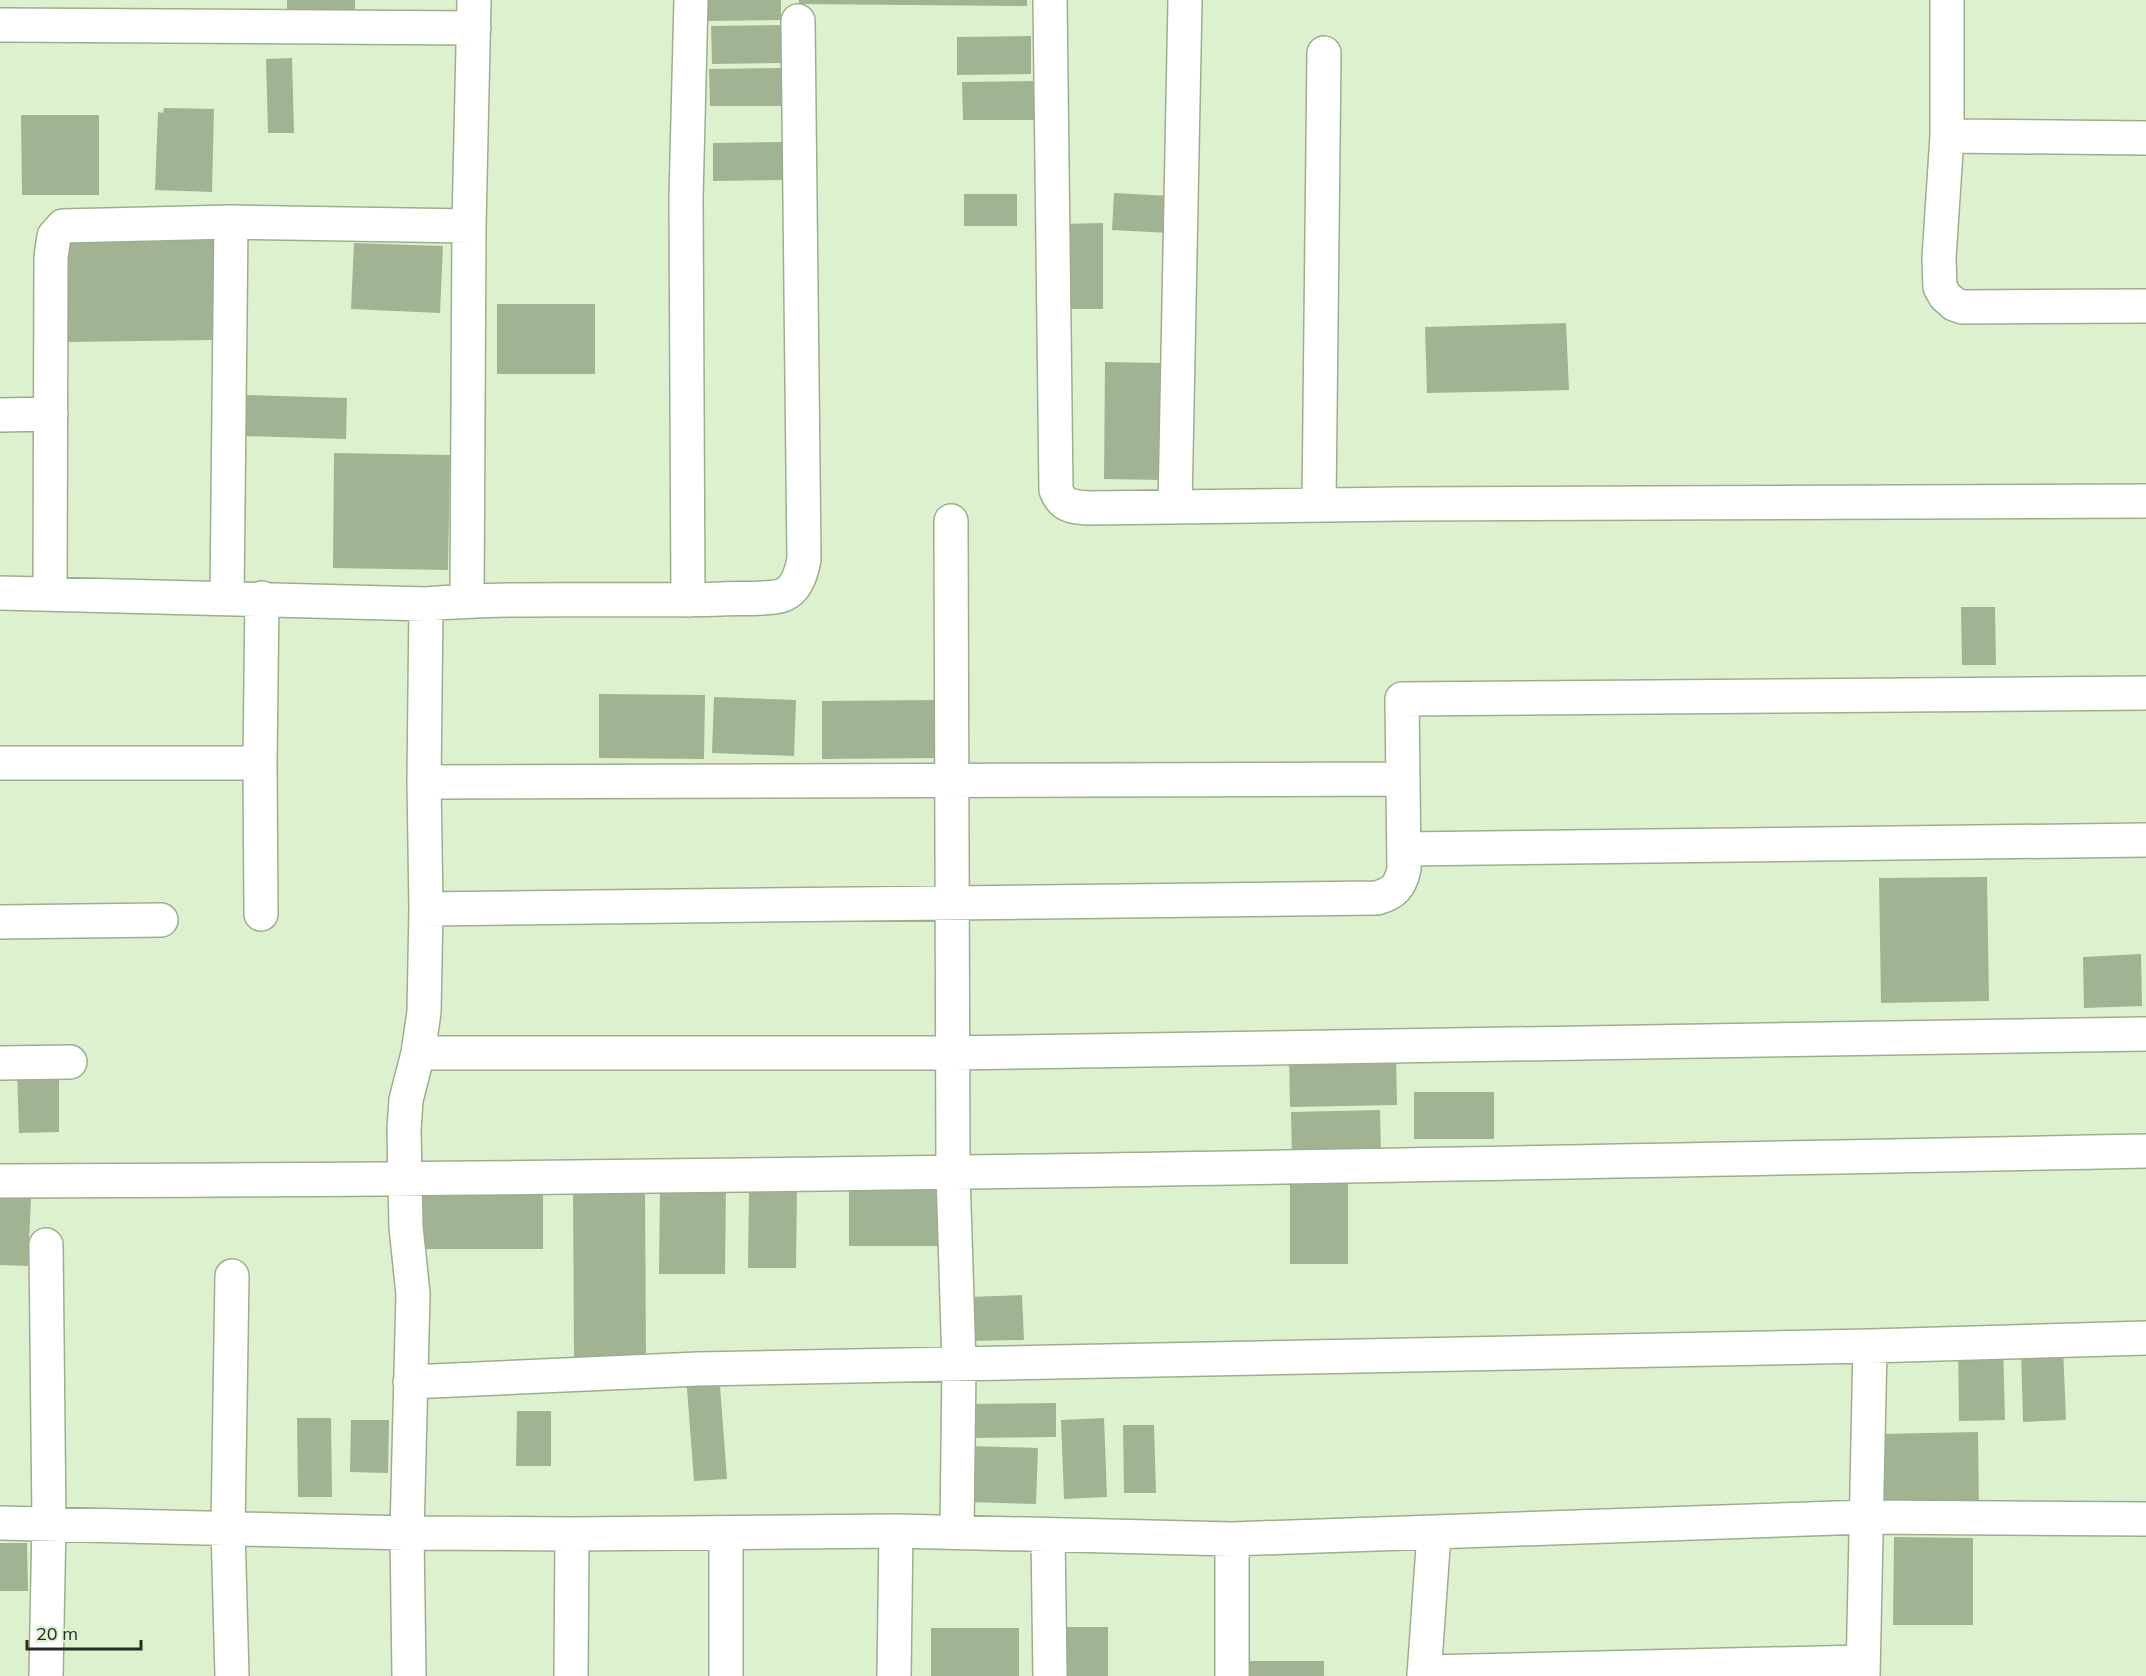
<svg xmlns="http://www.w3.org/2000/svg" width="2146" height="1676" viewBox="0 0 2146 1676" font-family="Mulish,sans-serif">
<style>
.building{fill:#a1b393}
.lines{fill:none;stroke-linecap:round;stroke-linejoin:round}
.minor-casing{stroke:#9dae8f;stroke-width:36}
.minor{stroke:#fff;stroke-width:33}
</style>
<rect width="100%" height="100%" fill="#def1cf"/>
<path class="building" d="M287 0H355V11L287 9Z
M707 0H781V20L708 21Z
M799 0H1027V6L799 4Z
M785 25V63L712 64 711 26Z
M1031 36V74L957 75V37Z
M292 58 294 133H268L266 59Z
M783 68 784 106H710L709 69Z
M1036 81V120H963L962 82Z
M164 108 214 109 212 192 155 190 158 112 163 113Z
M21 115H99V195H22Z
M786 142 787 180 713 181V143Z
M1114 193 1171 196 1169 233 1112 230Z
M964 194H1017V226H964Z
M1103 223V309H1064L1063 224Z
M214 237V340L68 342 67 238Z
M354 243 443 246 440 313 351 309Z
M497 304H595V374H497Z
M1566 323 1569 390 1427 393 1425 327Z
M1105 362 1164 363 1163 480 1104 479Z
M244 395 347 398 346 439 243 436Z
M334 453 450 455 448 570 333 568Z
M1961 607H1995L1996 665H1962Z
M599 694 705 695 704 759 599 758Z
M714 697 796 700 794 756 712 753Z
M939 700 940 758 822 759V701Z
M1987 877 1989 1001 1881 1003 1879 878Z
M2141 954 2142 1006 2084 1008 2083 957Z
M1396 1052 1397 1105 1290 1107 1289 1054Z
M17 1068H59V1132L19 1133Z
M1414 1092H1494V1139H1414Z
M1380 1110 1381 1155 1292 1158 1291 1112Z
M1290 1180H1348V1264H1290Z
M660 1184H726L725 1274H659Z
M849 1185 939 1186V1246H849Z
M749 1186H797L796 1268H748Z
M573 1189H645L646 1360H574Z
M423 1190H543V1249H423Z
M0 1197 31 1198 28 1266 0 1265Z
M1022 1295 1024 1340 968 1341 967 1297Z
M2003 1345 2005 1420 1959 1421 1958 1346Z
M2063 1347 2066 1420 2023 1422 2021 1349Z
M719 1373 727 1479 694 1481 686 1375Z
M1056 1403V1437L964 1438V1404Z
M517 1411H551V1466H516Z
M297 1418H331L332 1497H298Z
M1104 1418 1107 1497 1064 1499 1061 1420Z
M351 1420H389L388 1473 350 1472Z
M1123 1425H1154L1156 1493H1124Z
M1978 1432 1979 1512 1880 1513 1878 1434Z
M971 1446 1038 1448 1036 1504 969 1502Z
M1894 1537 1973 1538V1625H1893Z
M0 1543H27L28 1591H0Z
M1062 1627H1108V1676H1062Z
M931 1628H1019V1676H931Z
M1242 1661H1324V1676H1242Z"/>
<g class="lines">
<defs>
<path id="minor" d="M1050 0 1056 490C1062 506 1072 507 1088 508L1402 504 2146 501
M1947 0V136L1939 258 1940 287 1945 296 1954 304 1962 307 2146 306
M0 25 474 28
M1947 136 2146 138
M0 415 51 414
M1319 504 1324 53
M1175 506 1185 0
M951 521 953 1174 959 1364 957 1532
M0 593 426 604C524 596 623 602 721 599 735 598 775 600 785 594 797 588 802 571 804 559L798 21
M50 593 51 257 54 236 63 226 231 222 469 226
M227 598 231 222
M688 600 686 198 691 0
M467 601 469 226 474 0
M0 763H260
M424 782 1403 779
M1404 849 2146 840
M426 909 1377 898C1394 893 1400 887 1404 869L1402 699 2146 693
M261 914 260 763 262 598
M0 922 161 920
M418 1053H952L2146 1034
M0 1063 70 1062
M0 1181C715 1179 1431 1165 2146 1151
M410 1382 698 1369 1870 1346 2146 1338
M0 1523 407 1533 572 1534 896 1531 1232 1539 1866 1517 2146 1519
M726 1533V1676
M1048 1536 1050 1676
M1232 1539V1676
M1424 1672 1862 1662
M46 1676 49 1523 46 1245
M232 1676 228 1529 232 1276
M409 1676 407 1533 413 1294 406 1227 404 1129 406 1100 418 1053 424 1012 426 909 424 782 426 604
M571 1676 572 1534
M894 1676 896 1531
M1424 1676 1434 1533
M1863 1676 1870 1346"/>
</defs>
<use href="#minor" class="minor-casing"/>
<use href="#minor" class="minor"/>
</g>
<path d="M27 1640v9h114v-9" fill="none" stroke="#262d21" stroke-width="3"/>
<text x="36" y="1640" font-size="18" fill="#262d21" stroke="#def1cf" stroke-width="4.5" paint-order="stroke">20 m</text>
</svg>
